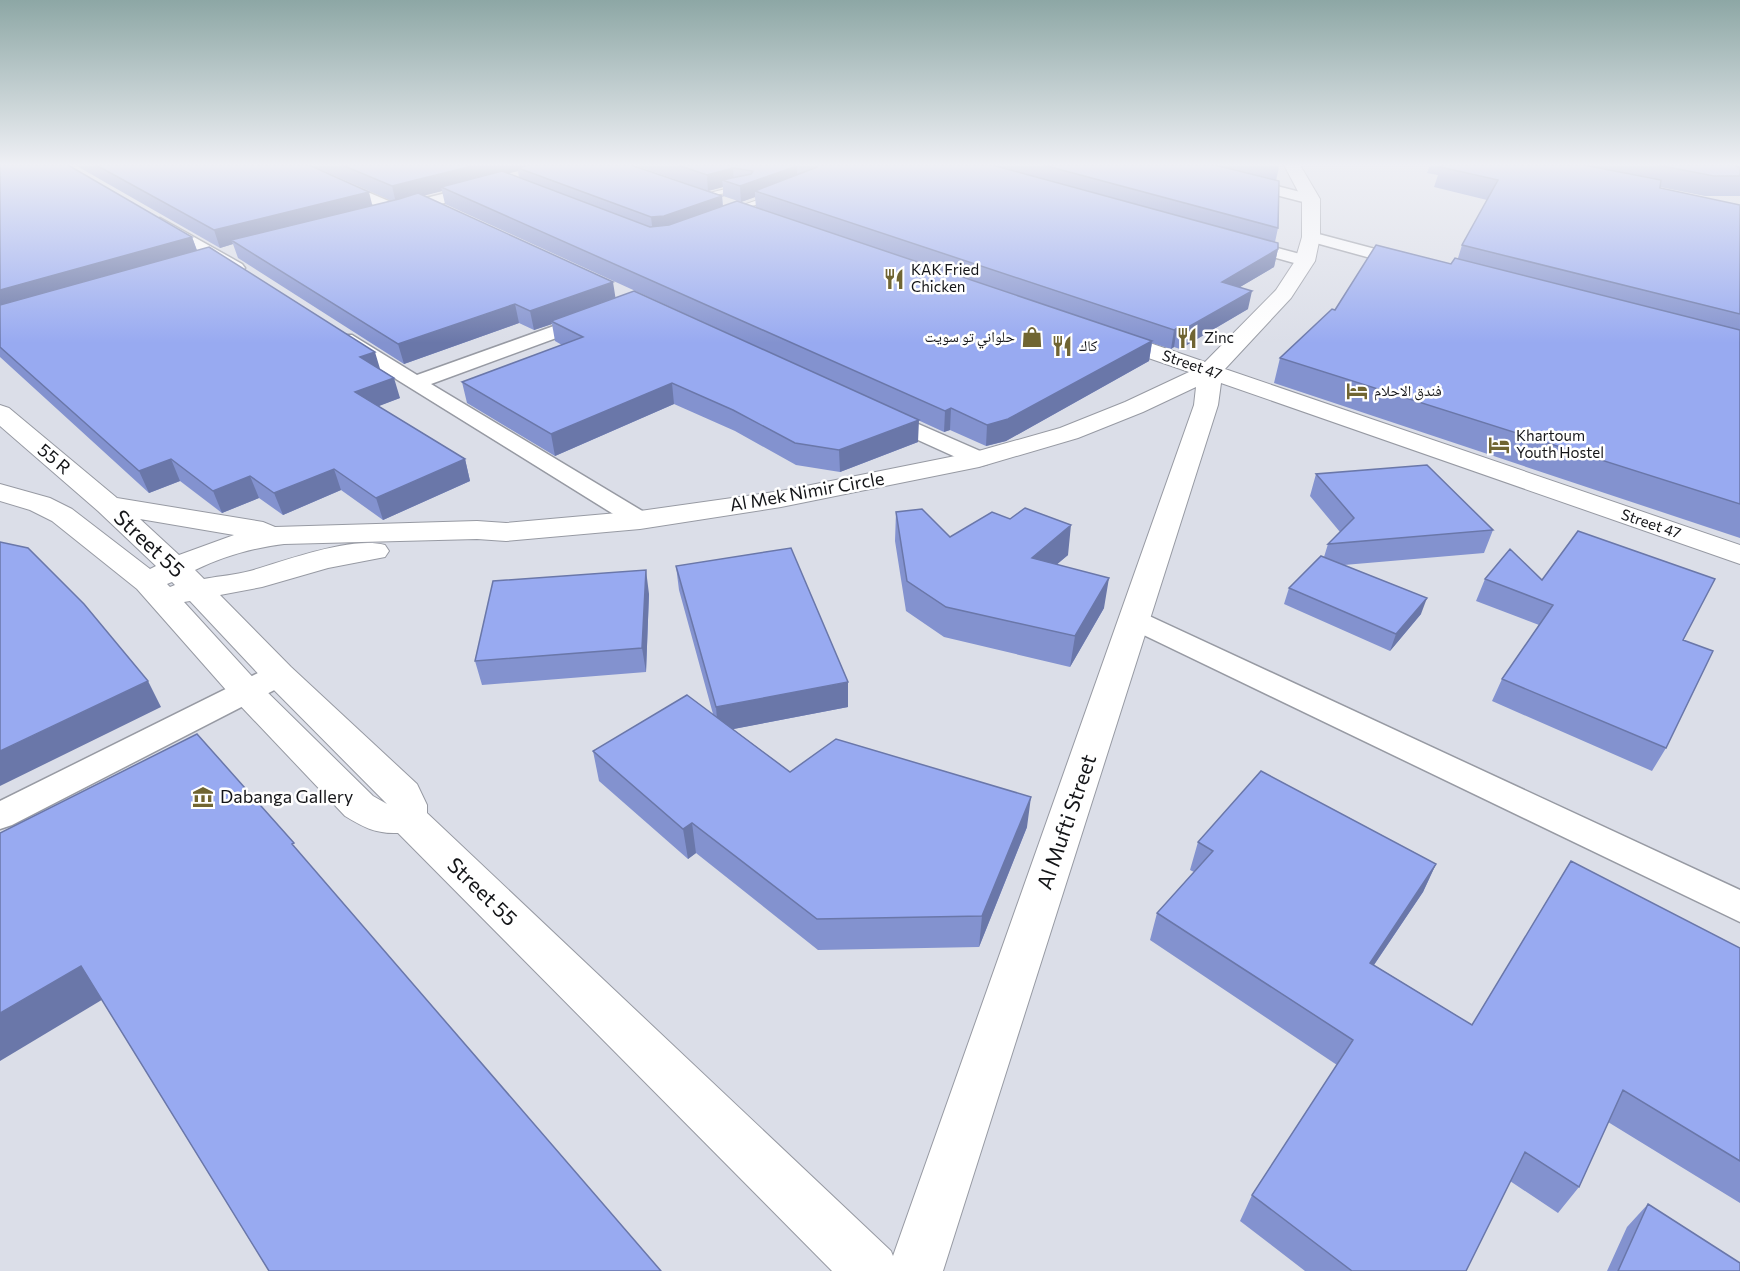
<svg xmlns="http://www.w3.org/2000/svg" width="1740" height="1271" viewBox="0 0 1740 1271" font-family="Commissioner,'Noto Naskh Arabic',sans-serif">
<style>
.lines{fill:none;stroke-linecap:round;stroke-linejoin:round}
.service-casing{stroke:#979aa3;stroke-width:2}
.minor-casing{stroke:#979aa3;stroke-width:3}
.tertiary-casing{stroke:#979aa3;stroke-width:2}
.service{fill:#fff;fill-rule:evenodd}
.minor{fill:#fff;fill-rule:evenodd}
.tertiary{fill:#fff;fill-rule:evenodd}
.wall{fill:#8392cf;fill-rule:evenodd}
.shaded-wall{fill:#6a77a9}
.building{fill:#98aaf1;stroke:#6a77a9;stroke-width:1.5}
.labels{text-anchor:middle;stroke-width:5;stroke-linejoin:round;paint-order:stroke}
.far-poi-label{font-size:15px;fill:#141518;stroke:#fff;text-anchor:start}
.far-street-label{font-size:15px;fill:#141518;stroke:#fff}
.street-label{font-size:18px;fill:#141518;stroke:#fff}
.poi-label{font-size:18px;fill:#141518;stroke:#fff;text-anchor:start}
.near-street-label{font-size:21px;fill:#141518;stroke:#fff}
</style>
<rect width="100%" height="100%" fill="#dbdee8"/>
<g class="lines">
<defs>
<path id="service" d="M742 185H745V189L701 198 697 196Z
M775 194 779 196 778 198 736 211 732 209Z"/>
<path id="minor" d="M284 165H304L398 205 482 184 489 188 487 191 398 216Z
M1169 165H1194L1316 196 1319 199 1311 204 1171 168Z
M160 218 242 264 245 268 242 272H230L154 226 152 223Z
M1311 232 1413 259 1416 263 1413 267 1407 268 1305 240 1303 237Z
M1240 238 1311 257 1314 261 1311 265 1305 266 1234 246 1232 243Z
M590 313 597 315 599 319 597 323 431 384 649 515 652 520 649 525 640 527 631 525 338 343 335 339 338 335H352L417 375Z
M884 409 987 454 991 459 987 464 979 466 971 464 876 421 873 416 876 411Z
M1135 611 1145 614 1740 890V922L1125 626 1121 620 1125 614Z
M279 665 290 668 294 675 290 682 12 825 0 829V801L268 668Z"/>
<path id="tertiary" d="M1284 165H1300L1320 199V237L1315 261 1291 298 1225 369 1740 545V564L1221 383 1218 405 943 1271H832L398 833C376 834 363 827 345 816L234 699 137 589 52 521 30 510 0 501V484L50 498 72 509 150 569 156 566 98 511 0 426V405L9 408 117 498 263 522 275 527 477 521 506 523 640 511 781 491 975 452 1060 428 1125 402 1189 372 1102 342 1099 337 1102 332 1110 330 1118 332 1205 362 1276 290 1295 261 1302 237V199ZM1196 387 1194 405 893 1256 891 1251 427 813V805L417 784 291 667 220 595 262 587 328 568 385 557 389 551 385 545C350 536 285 561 250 571 235 575 219 576 204 579L195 570C224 556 252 548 284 544L477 539 506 541 640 529 781 507 979 467 1078 438 1143 412ZM140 519 234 535 179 555ZM172 582 175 585 170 587 167 584ZM190 601 267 683 387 804 373 796 258 683 184 602Z"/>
</defs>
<use href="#service" class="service-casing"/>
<use href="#minor" class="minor-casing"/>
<use href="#tertiary" class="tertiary-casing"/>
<use href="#service" class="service"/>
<use href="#minor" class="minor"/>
<use href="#tertiary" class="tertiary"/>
</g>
<path class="wall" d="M0 165 192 237 197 250 380 370 400 398 378 406 465 459 470 481 383 520 341 490 283 515 259 498 222 513 180 481 149 493 0 357Z
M75 165H309L373 206 392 201 310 165H631L722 196 723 206 756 207 755 197 741 202 723 196V187L708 191 634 165H1278L1279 167 1276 181 1278 228 1275 242 1278 249 1274 267 1240 287 1248 309 1180 349 1174 347 1171 349 1152 343 1149 361 1006 441 986 446 950 430 944 432 445 204 442 191 424 195 616 298 918 442 840 472 796 465 735 431 674 404 555 456 467 403 462 382 562 345 555 341 552 324 534 330 519 323 404 364 238 258 233 244 220 248ZM518 171 519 178 508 173Z
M1430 165H1740V196H1705L1660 187V188L1740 205V538L1274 383 1280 358 1335 310 1451 264 1458 258 1462 245 1487 200 1434 187 1438 175 1427 173Z
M1316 474 1493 530 1484 553 1344 565 1421 614 1390 651 1284 604 1289 588 1324 557 1328 544 1340 532 1310 496Z
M896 512 950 537 1068 555 1057 564 1104 608 1070 667 944 637 906 611 895 541Z
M676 566 848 707 733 729 790 772 1027 827 979 947 818 950 696 853 688 859 599 781 593 751 713 714 679 590Z
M1485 579 1542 580 1683 640 1666 748 1652 771 1492 701 1502 679 1539 625 1476 601Z
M649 594 646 672 482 685 475 661Z
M1198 842 1436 864 1423 892 1374 965 1472 1025 1740 948V1203L1608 1122 1579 1187 1558 1213 1510 1181 1466 1271H1305L1240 1221 1252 1195 1337 1065 1150 940 1157 913 1194 872 1190 870Z
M1648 1204 1740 1271H1607L1627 1227Z"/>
<path class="shaded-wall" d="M476 165H538L518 168V171L446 189 441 187 442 191 396 203 392 186Z
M797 166V182L755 191V197L741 202 740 186Z
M733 168 734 184 722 180 723 187 708 191 707 175Z
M369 192 373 208 231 240 233 244 220 248 214 230Z
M722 196 723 212 653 234 651 217Z
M192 237 198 254 0 311V290Z
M1278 249 1274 267 1218 300 1222 282Z
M613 282 616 301 551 321 552 324 534 330 530 311Z
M1252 291 1248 309 1180 349 1183 330Z
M515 304 519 323 404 364 398 344Z
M1177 328 1174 347 1171 349 1174 330Z
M1152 341 1149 361 1006 441 986 446 987 425Z
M375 352 381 372 360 357Z
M394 378 400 398 361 413 355 392Z
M672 383 674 404 555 456 551 434Z
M951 408 950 430 944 432 945 411Z
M919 420 918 442 840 472 839 450Z
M171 459 180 481 149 493 139 471Z
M465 459 470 481 383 520 376 498Z
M334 469 341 490 283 515 274 493Z
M250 476 259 498 222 513 213 491Z
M1071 525 1068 555 1029 588 1032 558Z
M646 570 649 594 646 672 642 648Z
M1109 578 1104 608 1070 667 1075 636Z
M1427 598 1421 614 1390 651 1396 634Z
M148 681 161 707 0 786V751Z
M848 682V707L718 732 716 707Z
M1031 797 1027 827 979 947 982 916Z
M692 823 696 853 688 859 683 829Z
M1436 864 1423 892 1357 990 1370 963Z
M81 966 105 998 0 1061V1013Z"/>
<path class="building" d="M0 165H68L192 237 0 290Z
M96 165H309L369 192 214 230Z
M342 165H476L392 186Z
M528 165H631L722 196 664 216 651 217 518 168Z
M678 165H794L797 166 740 186 722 180 751 174 753 171 733 168 707 175Z
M816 165H992L1278 243V249L1222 282 1252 291 1183 330 1177 328 1174 330 755 191 817 167Z
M1043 165H1215L1279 181 1278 228Z
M1444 165H1584L1661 180 1660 188 1740 205V314L1462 245 1498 180 1440 167Z
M1657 165H1734L1740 168V176H1714Z
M502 171 650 227 669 225 737 201 1152 341 1008 419 987 425 951 408 945 411 441 187Z
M418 193 613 282 530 311 515 304 398 344 231 240 399 199Z
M1376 245 1451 264 1455 258 1740 330V504L1280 358 1332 309 1335 310Z
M209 247 375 352 360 357 394 378 355 392 465 459 376 498 334 469 274 493 250 476 213 491 171 459 139 471 0 347V305Z
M634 291 919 420 839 450 795 443 733 410 672 383 551 434 462 382 583 337 551 321Z
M1427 465 1493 530 1328 544 1354 518 1316 474Z
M1025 508 1071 525 1032 558 1109 578 1075 636 946 607 907 581 896 512 922 509 950 537 992 512 1010 519Z
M1578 531 1715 579 1683 640 1713 651 1666 748 1502 679 1553 605 1485 579 1510 549 1542 580Z
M0 542 28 548 84 604 148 681 0 751Z
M791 548 848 682 716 707 676 566Z
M1321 556 1427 598 1396 634 1289 588Z
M646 570 642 648 475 661 493 581Z
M687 695 790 772 836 739 1031 797 982 916 817 919 692 823 683 829 593 751Z
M197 734 294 843 292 844 661 1271H269L81 966 0 1013V833Z
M1261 771 1436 864 1370 963 1472 1025 1571 861 1740 948V1161L1623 1090 1579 1187 1525 1152 1466 1271H1352L1252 1195 1353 1040 1157 913 1213 851 1198 842Z
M1648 1204 1740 1263V1271H1618Z"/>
<linearGradient id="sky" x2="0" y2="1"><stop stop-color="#8da7a5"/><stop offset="0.48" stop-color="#eff0f5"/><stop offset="1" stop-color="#eff0f5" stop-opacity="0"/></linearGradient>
<rect width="1740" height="343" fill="url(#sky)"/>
<defs>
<symbol id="restaurant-bare" viewBox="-9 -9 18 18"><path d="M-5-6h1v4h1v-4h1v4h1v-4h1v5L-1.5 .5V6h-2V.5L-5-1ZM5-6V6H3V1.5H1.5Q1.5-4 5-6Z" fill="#706532" stroke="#fff" stroke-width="2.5" paint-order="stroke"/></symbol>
<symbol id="shop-bare" viewBox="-9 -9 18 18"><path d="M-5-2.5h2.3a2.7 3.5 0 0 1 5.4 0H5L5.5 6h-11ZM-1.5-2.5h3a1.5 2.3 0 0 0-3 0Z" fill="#706532" stroke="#fff" stroke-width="2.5" paint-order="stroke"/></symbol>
<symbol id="hotel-bare" viewBox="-9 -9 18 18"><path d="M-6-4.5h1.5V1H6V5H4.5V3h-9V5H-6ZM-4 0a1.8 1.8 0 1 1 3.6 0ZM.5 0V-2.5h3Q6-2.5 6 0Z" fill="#706532" stroke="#fff" stroke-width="2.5" paint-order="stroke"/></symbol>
<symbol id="museum-bare" viewBox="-9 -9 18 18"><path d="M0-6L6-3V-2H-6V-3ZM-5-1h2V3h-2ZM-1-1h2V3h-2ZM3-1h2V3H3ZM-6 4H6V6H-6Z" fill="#706532" stroke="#fff" stroke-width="2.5" paint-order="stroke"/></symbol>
</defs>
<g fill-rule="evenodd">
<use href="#restaurant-bare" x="879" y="264" width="30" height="30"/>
<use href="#shop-bare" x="1017" y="322" width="30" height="30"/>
<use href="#restaurant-bare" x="1172" y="323" width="30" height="30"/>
<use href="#restaurant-bare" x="1047" y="331" width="30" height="30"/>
<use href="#hotel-bare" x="1342" y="376" width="30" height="30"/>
<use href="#hotel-bare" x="1484" y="430" width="30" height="30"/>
<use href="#museum-bare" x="188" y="782" width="30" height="30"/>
</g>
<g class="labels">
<g class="far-poi-label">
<text x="911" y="275">KAK Fried<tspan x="911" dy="17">Chicken</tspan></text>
<text x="1015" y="342" text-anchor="end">حلواني تو سويت</text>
<text x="1204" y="343">Zinc</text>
<text x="1079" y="351">كاك</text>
<text x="1374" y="396">فندق الاحلام</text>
<text x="1516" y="441">Khartoum<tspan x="1516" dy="17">Youth Hostel</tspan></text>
</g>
<g class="far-street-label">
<text transform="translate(1192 365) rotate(19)" y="5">Street 47</text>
<text transform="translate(1651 524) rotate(19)" y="5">Street 47</text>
</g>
<g class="street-label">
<text transform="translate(54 459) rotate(40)" y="6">55 R</text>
<text transform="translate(807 492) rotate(-10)" y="6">Al Mek Nimir Circle</text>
</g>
<g class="poi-label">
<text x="220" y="803">Dabanga Gallery</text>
</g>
<g class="near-street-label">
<text transform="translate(149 544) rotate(43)" y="7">Street 55</text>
<text transform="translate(1067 822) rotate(-71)" y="7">Al Mufti Street</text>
<text transform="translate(482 892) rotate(44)" y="7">Street 55</text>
</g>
</g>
</svg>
